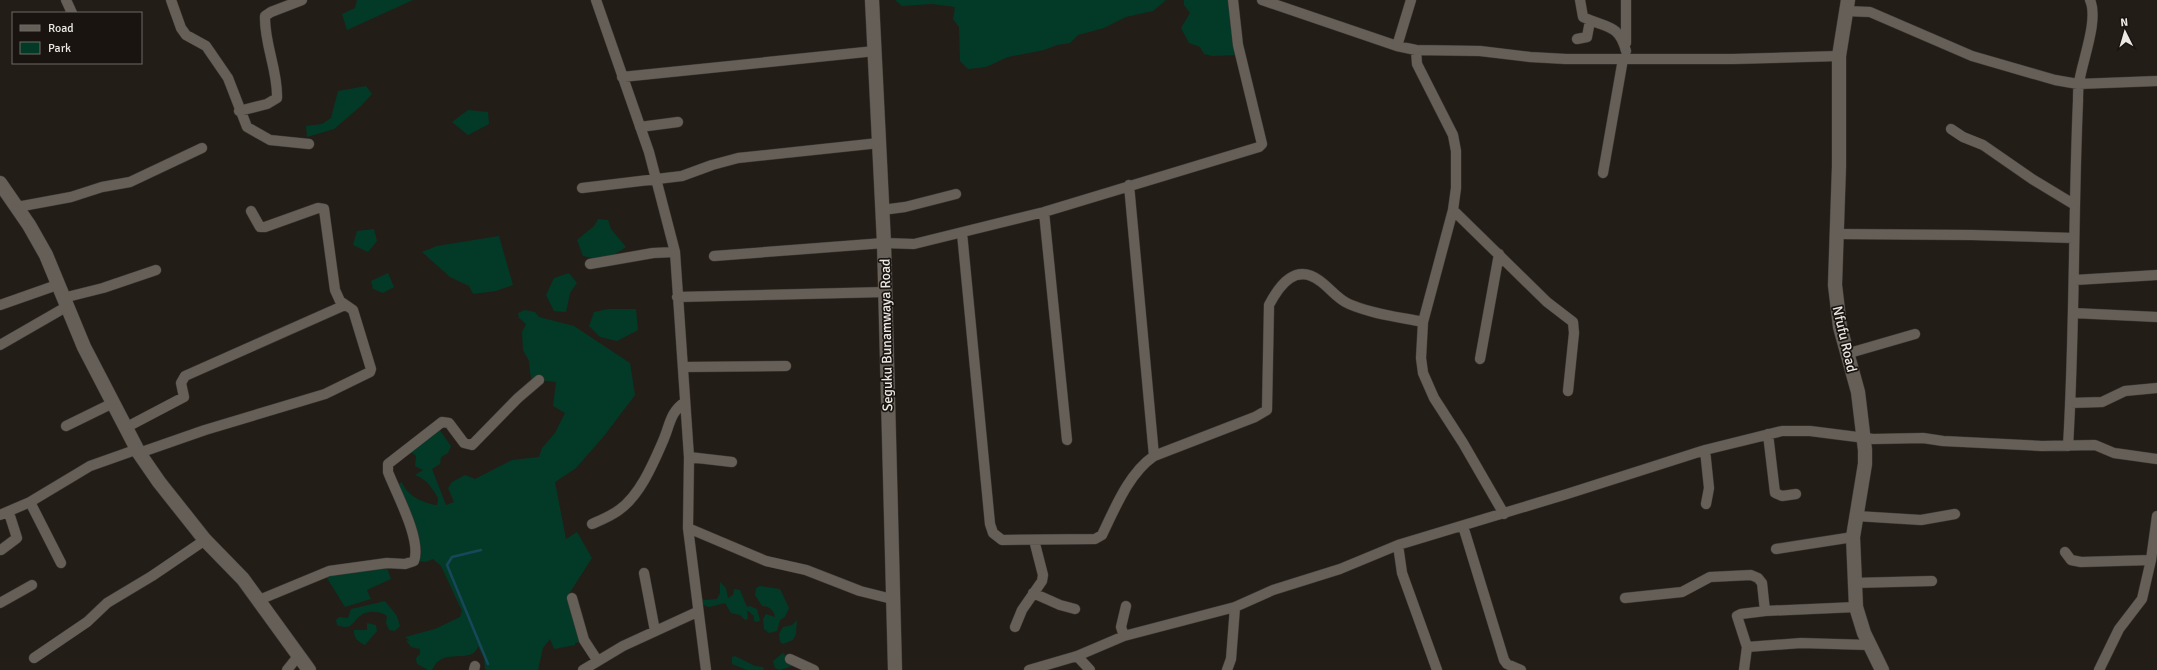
<svg xmlns="http://www.w3.org/2000/svg" width="2157" height="670" viewBox="0 0 2157 670" font-family="Signika,sans-serif">
<style>
.green{fill:#033a27}
.lines{fill:none;stroke-linecap:round;stroke-linejoin:round}
.stream{stroke:#16485a;stroke-width:2.5}
.street-casing{stroke:#3d3935;stroke-width:11}
.secondary-casing{stroke:#3d3935;stroke-width:15}
.street{stroke:#655f58;stroke-width:10}
.secondary{stroke:#655f58;stroke-width:14}
.labels{text-anchor:middle;stroke-width:3.5;stroke-linejoin:round;paint-order:stroke}
.street-label{font-size:14px;fill:#ece8e4;stroke:#19140f}
</style>
<rect width="100%" height="100%" fill="#231d18"/>
<path class="green" d="M357 0H413L347 30 342 14 355 8Z
M895 0H1166L1153 11 1126 17 1104 28 1078 35 1070 43 1057 45 1044 50 1008 57 986 67 968 69 960 61 959 27 953 19 955 7 932 4 902 6Z
M1184 0H1230L1240 55 1212 56 1204 54 1200 47 1189 43 1181 28 1190 13 1184 5Z
M366 86 372 94 361 106 334 129 307 137 306 126 322 124 331 118 338 91Z
M468 110 488 112 489 124 468 135 452 122Z
M598 219 608 220 611 229 626 247C610 258 602 261 583 256L577 240 594 226Z
M374 229 377 241 368 252 353 245 357 231Z
M499 236 513 285 496 291 473 294 469 286 450 277 422 252 437 246Z
M388 273 394 287 383 293 373 289 371 281Z
M569 273 577 283 570 293 566 312 554 311 546 295 554 278Z
M609 309H636L638 330 617 341 600 337 589 326 594 312Z
M525 310 535 312 539 317 574 326 630 363 635 395 604 436 576 468 555 482 566 539 577 532 592 558 567 597 580 642 575 643V645L554 649 550 639 543 648 538 670H487L485 669 484 658 478 646C474 662 451 652 440 660 436 662 434 666 432 670H428L417 664 416 658 420 654V649L411 647 406 640 410 641 405 637 435 629 460 617 462 611 441 566 433 559 426 562 418 561 421 549 419 538 396 485 402 482C406 495 424 504 437 505L438 498C432 488 427 479 415 475L423 470 415 466 416 456 409 450 437 426 451 446 448 453 441 457 440 464 432 469 446 505 454 502 448 488 452 482 465 475 475 479 512 460 539 457 542 448 555 433 565 413 553 406 556 382 531 379 529 361 523 350 522 332 526 324 519 318 518 313Z
M386 565 391 579 367 590 371 599 345 607 325 575Z
M720 582 726 588 728 598 733 595 734 589 740 590 747 607 750 606 757 609 760 620 758 622 754 621V616L747 610 748 619 745 620 740 615 731 613 725 603 709 607 701 604 700 598 705 600 717 599 720 593Z
M760 586 780 589 789 608 785 617 780 620 777 631 769 633 764 629 763 619 766 614 775 617C774 610 769 606 762 606L755 595 756 588Z
M385 601 397 616 400 626 395 631 389 630 386 623 387 616C380 611 367 610 360 616 352 622 352 631 337 625L336 620 339 617 348 618 351 609Z
M797 620 796 634 793 640 783 644 780 642 779 634 783 627 792 625Z
M367 623 376 625 377 631 365 645C359 642 353 638 354 630H367Z
M783 653 795 665 780 670 775 668 773 661Z
M735 656 755 666 763 667 764 670H747L732 664V657Z"/>
<g class="lines">
<path class="stream" d="M481 550 452 557 447 565 488 664"/>
<defs>
<path id="street" d="M66 0 72 13
M171 0 181 28 186 35 206 46 228 78 247 127 270 140 309 144
M596 0 649 152 675 252 689 457 688 528 706 670
M1262 0 1397 46 1416 50 1480 51 1530 57 1566 59H1733L1839 56
M1580 0 1583 17C1605 28 1619 23 1626 51
M1626 0V43
M1845 11 1870 12 1972 56 2055 80 2078 84 2157 81
M1577 39 1587 37 1590 21
M1397 46 1411 0
M1416 50 1417 64 1453 135 1456 151V188L1453 210 1423 322 1421 358 1423 373 1434 398 1463 443 1504 514
M622 77 875 51
M239 111 267 104 277 98C278 70 264 44 265 16L271 12 302 0
M640 127 678 122
M1951 129 1963 137 1983 145 2032 179 2075 205
M1603 173 1623 59
M1129 185 1154 456
M582 188 682 176 712 165 738 158 879 143
M17 207 71 197 102 187 130 182 202 148
M882 210 905 207 956 194
M1453 210 1547 302 1573 322 1574 333 1568 391
M1044 212 1067 440
M962 233 990 524 993 533 1002 540 1095 539 1102 535C1115 508 1129 473 1154 456L1255 417 1267 410 1269 305C1280 284 1296 263 1320 281 1330 288 1337 299 1349 304 1372 314 1399 317 1423 322
M1837 234 1972 235 2074 238
M714 256 884 243 914 244 1044 212 1259 147 1262 144 1238 45 1233 0
M590 264 653 253 675 252
M2075 280 2157 275
M677 297 885 292
M63 298 103 288 156 270
M0 305 57 285
M2073 313 2157 317
M0 345 66 307
M1846 354 1915 334
M1480 359 1499 254
M683 367 786 366
M2070 403 2102 402 2125 391 2157 388
M66 426 113 403
M125 428 184 397 181 383 185 376 345 305
M1768 434 1775 493 1782 496 1796 494
M2068 446C2075 331 2073 216 2078 101 2078 95 2078 89 2079 83 2082 61 2099 20 2090 0
M1705 450 1709 488 1706 504
M139 453 205 430 325 394 370 372 371 369 353 310 340 301 335 290 324 209 318 208 265 227H260L251 211
M689 457 732 462
M30 502 61 563
M0 515 30 502 90 466 138 449
M1856 516 1921 520 1955 514
M592 524C601 520 611 516 619 510 640 495 653 464 663 441 670 425 670 412 685 402
M1463 526 1504 660 1507 664 1521 670
M688 528 766 561 806 570 860 591 892 599
M1398 545 1402 573 1437 670
M1776 549 1853 537
M1 550 17 538 9 513
M2065 552 2071 560 2081 562 2151 560
M644 573 655 631
M1853 583 1932 581
M1033 593 1060 605 1075 609
M572 598 584 640 597 660
M1625 598 1682 592 1710 577 1751 575 1758 578 1762 583 1765 611 1856 607
M259 600 329 571 387 563 405 564 414 561C422 540 396 493 388 472V464L442 422 449 423 464 443 472 445 518 398 539 380
M0 603 32 585
M1015 627 1022 610 1042 581 1043 575 1034 540
M1124 636 1121 627 1126 606
M1747 647 1801 643 1869 645
M1077 656 1090 670
M34 658 87 622 107 603 152 576 205 540
M790 659 814 670
M287 670 299 655
M474 670 475 666
M583 670 623 646 697 612
M1029 670 1077 656 1124 636 1235 607 1273 590 1340 569 1398 545 1567 494 1705 450 1782 431H1810L1873 439 1923 438 1943 441 2042 446 2095 445 2114 453 2157 459
M1227 670 1231 659 1235 607
M1744 670 1747 647 1737 616 1741 614 1765 611
M2099 670 2119 629 2142 599 2151 560 2157 516"/>
<path id="secondary" d="M872 0 884 243 895 670
M1848 0 1839 56V166L1835 285 1840 327 1858 392 1865 450V464L1853 537 1856 607 1864 633 1882 670
M0 183 29 225 46 255 84 347 139 453 159 482 205 540 243 579 309 670"/>
</defs>
<use href="#street" class="street-casing"/>
<use href="#secondary" class="secondary-casing"/>
<use href="#street" class="street"/>
<use href="#secondary" class="secondary"/>
</g>
<g class="labels">
<g class="street-label">
<text transform="translate(886 335) rotate(-91)" y="5">Seguku Bunamwaya Road</text>
<text transform="translate(1845 339) rotate(77)" y="5">Nfufu Road</text>
</g>
</g>
<rect x="12" y="12" width="130" height="52" fill="#19140f" stroke="#6d6964"/>
<rect x="20" y="25" width="20" height="6" fill="#655f58" stroke="#6d6964"/>
<text x="48" y="32" font-size="12" fill="#ece8e4">Road</text>
<rect x="20" y="42" width="20" height="12" fill="#033a27" stroke="#6d6964"/>
<text x="48" y="52" font-size="12" fill="#ece8e4">Park</text>
<g transform="translate(2125 32) rotate(355)" stroke="#19140f" stroke-width="3" paint-order="stroke">
<path d="M0-3L7 15L0 10L-7 15Z" fill="#ece8e4"/>
<text y="-6" font-size="11" font-weight="bold" text-anchor="middle" fill="#ece8e4">N</text>
</g>
</svg>
